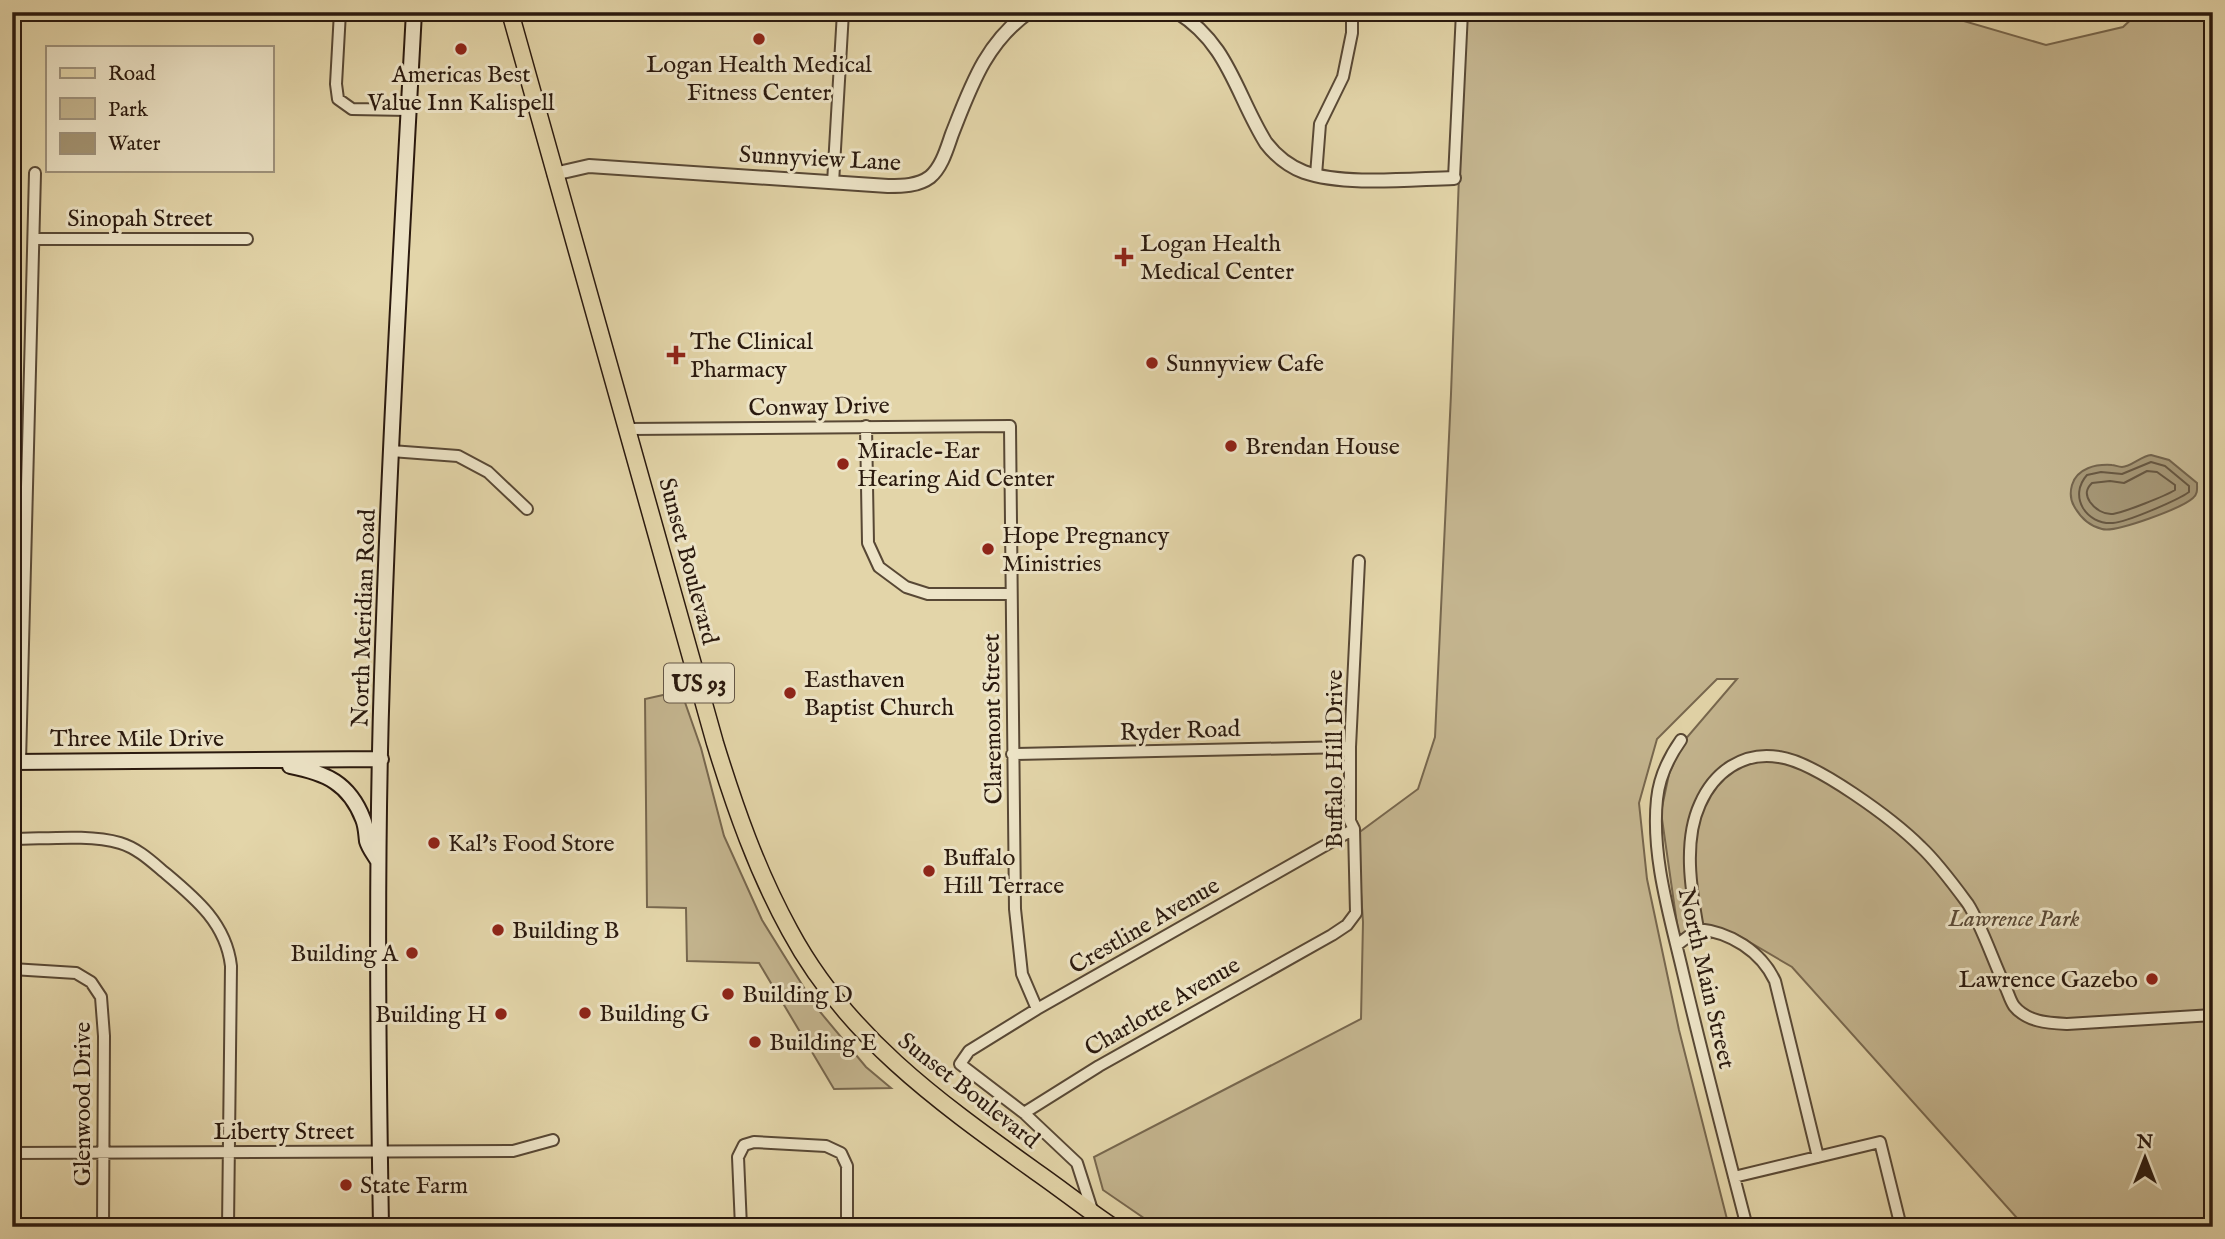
<svg xmlns="http://www.w3.org/2000/svg" width="2225" height="1239" viewBox="0 0 2225 1239" font-family="'IM FELL English',serif">
<style>
.green{fill:#c4b58f;stroke:#77674e;stroke-width:2}
.water{fill:#a49574;stroke:#73634b;stroke-width:2}
.lines{fill:none;stroke-linecap:round;stroke-linejoin:round}
.shore{stroke:#675741;stroke-width:2}
.minor-casing{stroke:#584835;stroke-width:14}
.tertiary-casing{stroke:#584835;stroke-width:16}
.secondary-casing{stroke:#2a190e;stroke-width:18}
.primary-casing{stroke:#2a190e;stroke-width:19}
.minor{stroke:#ede4c7;stroke-width:10}
.tertiary{stroke:#ede4c7;stroke-width:12}
.secondary{stroke:#ede4c7;stroke-width:14}
.primary{stroke:#e3d5a9;stroke-width:16}
.poi-dot{fill:#8f2418;stroke:#ede4c7;stroke-width:2.5}
.labels{text-anchor:middle;stroke-width:6;stroke-linejoin:round;paint-order:stroke}
.shield{fill:#ede4c7;stroke:#645646;stroke-width:2}
.shield-label{font-size:23px;font-weight:bold;fill:#2a190e}
.poi-label{font-size:24px;fill:#2a190e;stroke:#ede4c7;text-anchor:start}
.street-label{font-size:24px;fill:#2a190e;stroke:#ede4c7}
.park-label{font-size:24px;font-style:italic;fill:#584835;stroke:#ede4c7}
</style>
<rect width="100%" height="100%" fill="#e3d5a9"/>
<filter id="stains"><feTurbulence type="fractalNoise" baseFrequency=".00286" numOctaves="4"/><feColorMatrix values="0 0 0 0 .2 0 0 0 0 .09 0 0 0 0 .02 0 0 0 .5 -.17"/></filter>
<radialGradient id="worn" r=".72"><stop offset=".6" stop-color="#630" stop-opacity="0"/><stop offset="1" stop-color="#630" stop-opacity=".3"/></radialGradient>
<path class="green" d="M1465 12H1933L2046 45 2123 27 2139 12H2213V1227H2025L1792 967 1734 933 1680 945 1661 812 1669 774 1683 742 1737 679H1717L1657 739 1639 803 1647 879 1679 1030 1729 1227H1157L1103 1190 1094 1157 1361 1019 1363 922 1357 834 1418 789 1435 737 1451 394Z
M681 691 701 748 724 836 762 920 816 1007 866 1067 891 1088 834 1089 759 963 687 961 686 908 647 907 645 699Z"/>
<path class="water" d="M2151 455 2169 460 2197 483C2197 489 2198 494 2193 498 2182 508 2116 533 2102 529 2089 526 2080 517 2074 506 2070 499 2070 492 2072 485 2077 468 2096 464 2112 465 2115 465 2118 467 2122 467 2131 467 2141 456 2151 455Z"/>
<g class="lines">
<path class="shore" d="M2151 462 2165 466 2189 486V492C2178 500 2127 522 2113 523 2086 525 2068 496 2087 475L2101 472 2122 474Z
M2147 471 2157 472 2175 485V490C2165 496 2125 512 2113 514 2104 515 2095 509 2090 502 2085 494 2086 489 2092 483L2110 481 2124 483Z"/>
<defs>
<path id="minor" d="M340 12 336 84 338 99 352 109 409 110
M1316 175 1320 124 1343 77 1352 33V19
M1454 178 1462 12
M833 183 843 12
M34 239H247
M866 426 868 543 879 567 906 587 928 594H1011
M629 429 1010 426 1015 909 1022 974 1037 1009
M391 451 458 456 488 472 527 509
M1681 740C1669 757 1659 778 1657 799 1651 856 1670 917 1683 973 1703 1058 1725 1142 1747 1227
M1012 754 1350 747
M20 762 35 173
M12 839C45 839 89 834 120 843 137 848 151 861 164 872 195 898 226 923 231 966L228 1227
M1698 929C1691 890 1683 841 1700 804 1714 772 1743 751 1779 757 1816 762 1894 820 1921 847 1938 863 1954 885 1968 904 1981 924 1994 963 2005 986 2008 992 2010 1000 2014 1006 2027 1022 2048 1023 2067 1024L2213 1015
M1677 945 1698 929C1730 932 1761 951 1775 981L1818 1157
M12 969 76 973 91 982 101 997 104 1036 103 1227
M1024 1113 1099 1066 1332 935 1347 925 1356 913 1354 829 1350 821V747L1359 561
M12 1153 513 1151 553 1140
M1734 1177 1880 1142 1901 1227
M1093 1213 1077 1163 1024 1113 960 1064 969 1051 1037 1009 1354 829
M741 1227 738 1157 744 1145 754 1142 826 1146 841 1153 847 1166V1227
M1089 1227 1105 1221"/>
<path id="tertiary" d="M1177 12C1229 44 1236 95 1266 143 1276 156 1288 166 1304 172 1344 186 1411 179 1454 178
M554 174 589 166 888 186C902 186 918 186 930 177 942 167 947 148 952 134 971 86 986 42 1029 12"/>
<path id="secondary" d="M12 762 381 759
M290 766C326 773 349 783 363 819 366 826 366 833 367 841 369 848 374 854 378 861
M381 1227C378 1044 376 860 382 677 389 455 402 234 414 12"/>
<path id="primary" d="M510 12 715 743C735 808 757 871 790 931 847 1037 939 1102 1035 1171 1061 1189 1086 1209 1113 1227"/>
</defs>
<use href="#minor" class="minor-casing"/>
<use href="#tertiary" class="tertiary-casing"/>
<use href="#secondary" class="secondary-casing"/>
<use href="#primary" class="primary-casing"/>
<use href="#minor" class="minor"/>
<use href="#tertiary" class="tertiary"/>
<use href="#secondary" class="secondary"/>
<use href="#primary" class="primary"/>
</g>
<g class="poi-dot">
<circle cx="759" cy="39" r="7"/>
<circle cx="461" cy="49" r="7"/>
<path d="M1120.5 246.5h7v7h7v7h-7v7h-7v-7h-7v-7h7z"/>
<path d="M672.5 344.5h7v7h7v7h-7v7h-7v-7h-7v-7h7z"/>
<circle cx="1152" cy="363" r="7"/>
<circle cx="1231" cy="446" r="7"/>
<circle cx="843" cy="464" r="7"/>
<circle cx="988" cy="549" r="7"/>
<circle cx="790" cy="693" r="7"/>
<circle cx="434" cy="843" r="7"/>
<circle cx="929" cy="871" r="7"/>
<circle cx="498" cy="930" r="7"/>
<circle cx="412" cy="953" r="7"/>
<circle cx="2152" cy="979" r="7"/>
<circle cx="728" cy="994" r="7"/>
<circle cx="585" cy="1013" r="7"/>
<circle cx="501" cy="1014" r="7"/>
<circle cx="755" cy="1042" r="7"/>
<circle cx="346" cy="1185" r="7"/>
</g>
<g class="labels">
<rect class="shield" x="664" y="663.5" width="70" height="39" rx="5"/>
<g class="shield-label">
<text x="699" y="691">US 93</text>
</g>
<g class="poi-label">
<text x="759" y="72" text-anchor="middle">Logan Health Medical<tspan x="759" dy="28">Fitness Center</tspan></text>
<text x="461" y="82" text-anchor="middle">Americas Best<tspan x="461" dy="28">Value Inn Kalispell</tspan></text>
<text x="1140" y="251">Logan Health<tspan x="1140" dy="28">Medical Center</tspan></text>
<text x="690" y="349">The Clinical<tspan x="690" dy="28">Pharmacy</tspan></text>
<text x="1166" y="371">Sunnyview Cafe</text>
<text x="1245" y="454">Brendan House</text>
<text x="857" y="458">Miracle-Ear<tspan x="857" dy="28">Hearing Aid Center</tspan></text>
<text x="1002" y="543">Hope Pregnancy<tspan x="1002" dy="28">Ministries</tspan></text>
<text x="804" y="687">Easthaven<tspan x="804" dy="28">Baptist Church</tspan></text>
<text x="448" y="851">Kal's Food Store</text>
<text x="943" y="865">Buffalo<tspan x="943" dy="28">Hill Terrace</tspan></text>
<text x="512" y="938">Building B</text>
<text x="398" y="961" text-anchor="end">Building A</text>
<text x="2138" y="987" text-anchor="end">Lawrence Gazebo</text>
<text x="742" y="1002">Building D</text>
<text x="599" y="1021">Building G</text>
<text x="487" y="1022" text-anchor="end">Building H</text>
<text x="769" y="1050">Building E</text>
<text x="360" y="1193">State Farm</text>
</g>
<g class="street-label">
<text transform="translate(820 158) rotate(3)" y="8">Sunnyview Lane</text>
<text x="140" y="226">Sinopah Street</text>
<text transform="translate(819 406) rotate(-1)" y="8">Conway Drive</text>
<text transform="translate(689 561) rotate(75)" y="8">Sunset Boulevard</text>
<text transform="translate(363 618) rotate(-88)" y="8">North Meridian Road</text>
<text transform="translate(992 719) rotate(-91)" y="8">Claremont Street</text>
<text transform="translate(1180 730) rotate(-2)" y="8">Ryder Road</text>
<text x="137" y="746">Three Mile Drive</text>
<text transform="translate(1334 759) rotate(-90)" y="8">Buffalo Hill Drive</text>
<text transform="translate(1144 925) rotate(-30)" y="8">Crestline Avenue</text>
<text transform="translate(1707 978) rotate(77)" y="8">North Main Street</text>
<text transform="translate(1162 1006) rotate(-30)" y="8">Charlotte Avenue</text>
<text transform="translate(969 1090) rotate(38)" y="8">Sunset Boulevard</text>
<text transform="translate(82 1104) rotate(-90)" y="8">Glenwood Drive</text>
<text x="284" y="1139">Liberty Street</text>
</g>
<g class="park-label">
<text x="2014" y="926">Lawrence Park</text>
</g>
</g>
<rect width="2225" height="1239" fill="none" stroke="#e3d5a9" stroke-width="42"/>
<rect x="14" y="14" width="2197" height="1211" fill="none" stroke="#2a190e" stroke-width="3.5"/>
<rect x="21" y="21" width="2183" height="1197" fill="none" stroke="#2a190e" stroke-width="2"/>
<rect x="46" y="46" width="228" height="126" fill="#ede4c7" stroke="#9f937d" stroke-width="2"/>
<rect x="60" y="68" width="35" height="10" fill="#e3d5a9" stroke="#9f937d" stroke-width="2"/>
<text x="108" y="80" font-size="21" fill="#2a190e">Road</text>
<rect x="60" y="98" width="35" height="21" fill="#c4b58f" stroke="#9f937d" stroke-width="2"/>
<text x="108" y="116" font-size="21" fill="#2a190e">Park</text>
<rect x="60" y="133" width="35" height="21" fill="#a49574" stroke="#9f937d" stroke-width="2"/>
<text x="108" y="150" font-size="21" fill="#2a190e">Water</text>
<g transform="translate(2145 1158)" stroke="#ede4c7" stroke-width="5" paint-order="stroke">
<path d="M0-5L12 26L0 18L-12 26Z" fill="#2a190e"/>
<text y="-10" font-size="19" font-weight="bold" text-anchor="middle" fill="#2a190e">N</text>
</g>
<rect width="100%" height="100%" filter="url(#stains)"/>
<rect width="100%" height="100%" fill="url(#worn)"/>
</svg>
